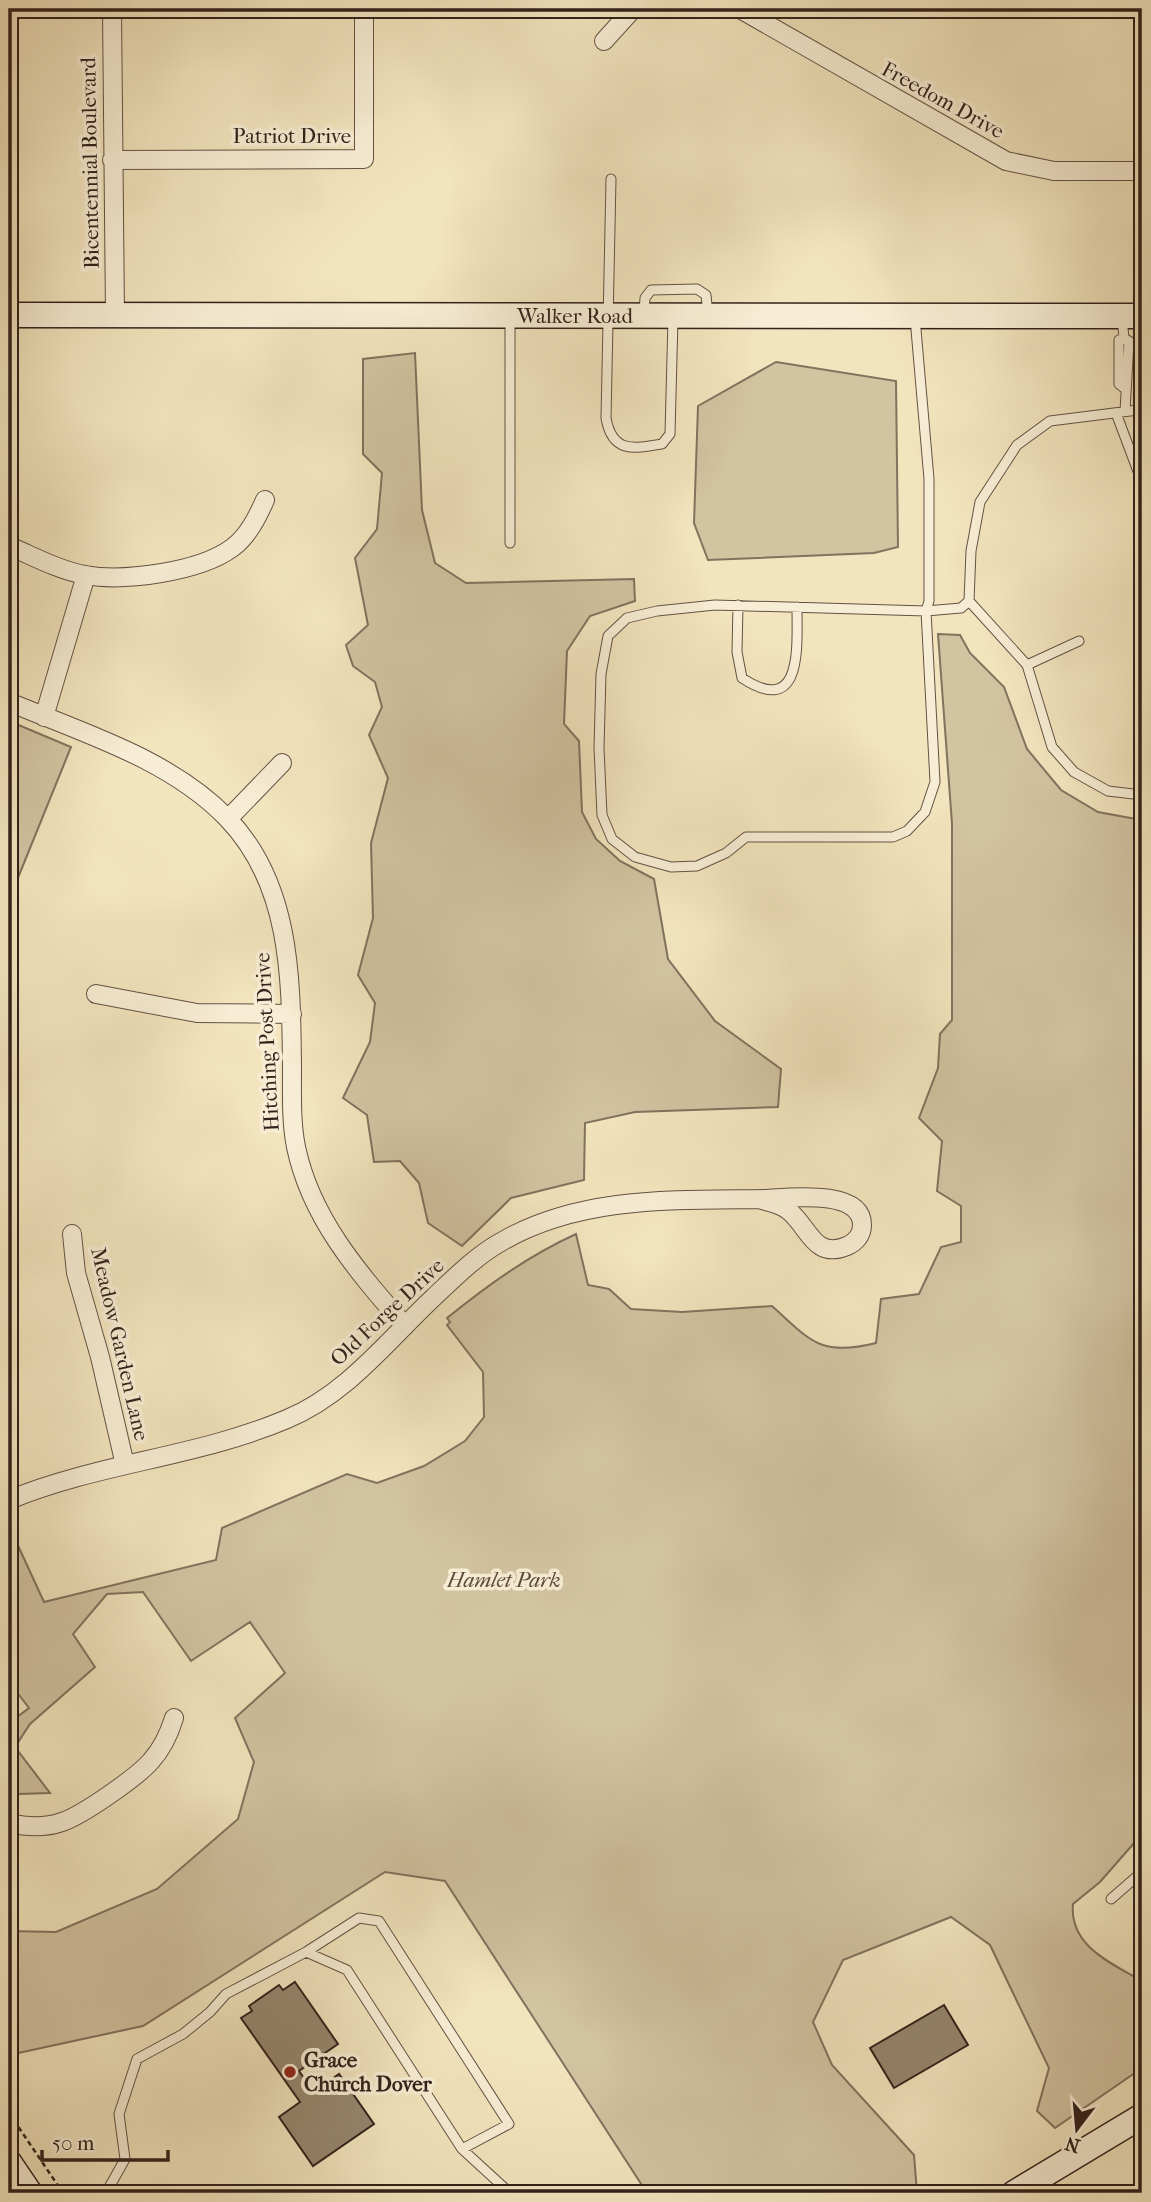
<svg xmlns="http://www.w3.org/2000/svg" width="1151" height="2202" viewBox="0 0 1151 2202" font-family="'IM FELL French Canon',serif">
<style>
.green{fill:#d2c3a1;stroke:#82725e;stroke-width:2}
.building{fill:#96866f;stroke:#33211b;stroke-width:2}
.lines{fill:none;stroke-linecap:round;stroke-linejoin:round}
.lane-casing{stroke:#635244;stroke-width:11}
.street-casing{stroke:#635244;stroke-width:20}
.secondary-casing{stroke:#33211b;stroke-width:27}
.path{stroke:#33211b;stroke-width:2.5;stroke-dasharray:5 3.5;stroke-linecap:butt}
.lane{stroke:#f7edd4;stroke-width:9}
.street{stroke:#f7edd4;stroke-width:18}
.secondary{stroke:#f7edd4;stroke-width:24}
.poi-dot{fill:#8f2418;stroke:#f7edd4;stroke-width:2.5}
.labels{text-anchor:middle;stroke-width:7;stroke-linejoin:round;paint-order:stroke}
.street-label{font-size:21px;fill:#33211b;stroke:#f7edd4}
.park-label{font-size:21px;font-style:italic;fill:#5b4a3c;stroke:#f7edd4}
.poi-label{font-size:21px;font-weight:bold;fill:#33211b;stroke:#f7edd4;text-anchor:start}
</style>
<rect width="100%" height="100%" fill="#f2e4bd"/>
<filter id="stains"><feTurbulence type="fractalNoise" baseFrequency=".00286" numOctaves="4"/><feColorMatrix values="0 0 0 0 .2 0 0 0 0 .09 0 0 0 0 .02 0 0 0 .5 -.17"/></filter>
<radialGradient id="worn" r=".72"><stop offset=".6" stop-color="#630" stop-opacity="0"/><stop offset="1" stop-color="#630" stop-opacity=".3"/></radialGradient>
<path class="green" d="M415 353 422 510 435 563 466 583 634 579 635 601 590 616 567 651 564 724 579 741 582 812 596 839 620 861 654 879 668 959 715 1021 781 1069 778 1107 635 1112 585 1123 584 1180 511 1198 462 1246 428 1223 419 1183 400 1161 374 1162 367 1115 343 1098 370 1042 375 1003 358 975 373 918 371 843 388 778 369 735 382 707 375 682 353 666 346 645 368 625 355 558 377 529 382 473 363 454V359Z
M776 362 896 381 898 547 874 553 708 560 694 523 698 406Z
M938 634 960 635 970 653 1004 687 1027 749 1061 790 1098 812 1142 820V1834L1100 1882 1073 1904C1069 1946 1111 1963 1142 1981V2068L1055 2128 1037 2111 1049 2068 990 1945 951 1917 843 1960 813 2022 832 2065 914 2155 917 2193H647L445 1881 385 1872 143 2026 9 2055V1931L56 1932 157 1889 238 1819 254 1762 235 1718 285 1673 250 1622 191 1661 143 1592 107 1594 73 1634 95 1667 30 1724 15 1747 50 1793 18 1794 9 1790V1723L29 1708 9 1682V1526L44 1602 216 1560 222 1528 347 1474 377 1483 424 1466 465 1441 484 1417 483 1372 447 1325 450 1322 447 1318C488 1285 528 1256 576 1234L588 1285 609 1289 631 1309 682 1312 772 1306C811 1341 820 1357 876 1343L881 1299 919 1294 941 1247 961 1242V1206L937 1191 942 1141 919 1118 938 1068 940 1034 952 1020V824Z
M9 721 71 747 9 900Z"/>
<path class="building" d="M295 1982 338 2044 299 2071 314 2092 339 2074 374 2124 313 2166 279 2117 300 2102 241 2018 252 2011 249 2006 279 1985 283 1990Z
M944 2005 968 2045 894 2088 870 2048Z"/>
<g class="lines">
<defs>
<path id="lane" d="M611 179 606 418C612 453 633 449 662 444L670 434 673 318
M644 313 645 298 651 290 697 289 706 295 708 315
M510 318V543
M915 318 929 479V601L926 611 715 605 657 611 627 618 608 636 601 674 599 748 602 815 612 839 635 857 671 867 697 866 726 853 746 837H893L907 831 925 812 935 782 926 611 961 608 969 601 971 551 980 502 1017 445 1050 421 1138 410 1142 415
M1122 318 1124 338 1129 341 1125 411
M1124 338 1119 340V384L1124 388
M1116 413 1142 482
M969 601 1027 665 1052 747 1074 772 1108 791 1142 795
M738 605 737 652 742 678C803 718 797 647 797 607
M1027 665 1079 641
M1111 1899 1142 1872
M1140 1934 1142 1932
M462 2149 510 2193
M106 2193 125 2159 119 2114 137 2059 183 2034 210 2012 226 1994 306 1952 359 1918 379 1921 509 2124 462 2149 347 1970 306 1952"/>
<path id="street" d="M112 9 115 316
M740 9 1006 161 1054 171H1142
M604 41 633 9
M112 160 364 159V9
M9 546C33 556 58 570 85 575 124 582 199 572 232 548 248 536 257 518 265 500
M9 702C83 733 170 759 227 818 292 885 291 981 292 1068 292 1094 291 1122 296 1147 311 1219 359 1273 405 1326
M44 717 86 575
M228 819 282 763
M96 994 197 1013 292 1014
M72 1234 76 1273 100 1357 125 1465
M9 1500C98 1463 198 1457 287 1419 347 1394 387 1341 433 1298 453 1279 477 1255 501 1242 579 1196 674 1200 762 1199 787 1198 862 1188 862 1225 862 1235 856 1242 847 1246 814 1260 809 1227 789 1211 781 1204 768 1202 758 1199
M9 1823C26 1827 45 1828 62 1822 83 1815 137 1777 151 1761 162 1749 169 1734 174 1718"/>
<path id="secondary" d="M9 315 1142 316
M9 2162 30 2193
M1014 2193 1142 2116"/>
</defs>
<use href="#lane" class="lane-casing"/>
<use href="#street" class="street-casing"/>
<use href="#secondary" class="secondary-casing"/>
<path class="path" d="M9 2113 63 2193"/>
<use href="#lane" class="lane"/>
<use href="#street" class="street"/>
<use href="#secondary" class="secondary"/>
</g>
<circle class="poi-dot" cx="290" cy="2072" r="7"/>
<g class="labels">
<g class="street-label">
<text transform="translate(943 100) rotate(29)" y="7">Freedom Drive</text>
<text x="292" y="143">Patriot Drive</text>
<text transform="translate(90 163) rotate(-91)" y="7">Bicentennial Boulevard</text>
<text x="575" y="323">Walker Road</text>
<text transform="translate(267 1042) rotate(-93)" y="7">Hitching Post Drive</text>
<text transform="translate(387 1312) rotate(-43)" y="7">Old Forge Drive</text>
<text transform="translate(120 1344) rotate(77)" y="7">Meadow Garden Lane</text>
</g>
<g class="park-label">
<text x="504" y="1587">Hamlet Park</text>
</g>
<g class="poi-label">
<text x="304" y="2067">Grace<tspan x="304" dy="24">Church Dover</tspan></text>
</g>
</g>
<rect width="1151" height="2202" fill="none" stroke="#f2e4bd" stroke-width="35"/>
<rect x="10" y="10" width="1130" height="2181" fill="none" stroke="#33211b" stroke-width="3.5"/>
<rect x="18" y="18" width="1116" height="2167" fill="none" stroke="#33211b" stroke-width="2"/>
<g transform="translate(1077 2129) rotate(196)" stroke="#f7edd4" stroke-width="5" paint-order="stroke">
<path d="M0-5L12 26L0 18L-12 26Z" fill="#33211b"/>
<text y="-10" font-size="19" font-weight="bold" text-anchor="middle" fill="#33211b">N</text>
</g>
<path d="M42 2150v10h126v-10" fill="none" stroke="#33211b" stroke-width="3.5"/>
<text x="52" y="2150" font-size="21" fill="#33211b" stroke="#f7edd4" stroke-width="5" paint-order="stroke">50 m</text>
<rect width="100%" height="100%" filter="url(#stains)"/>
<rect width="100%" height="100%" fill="url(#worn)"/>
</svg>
